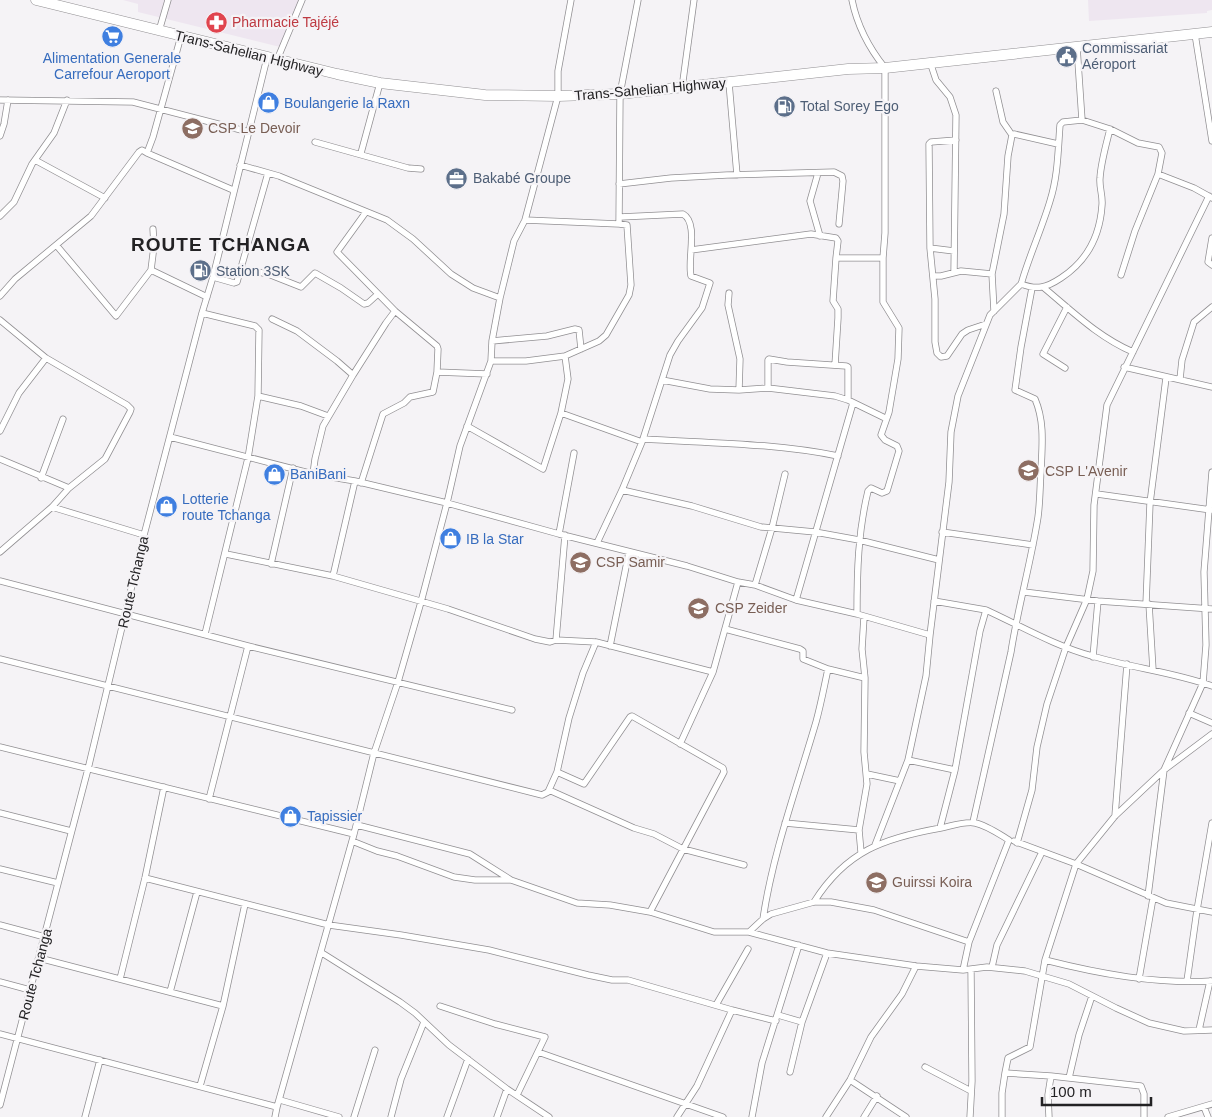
<svg xmlns="http://www.w3.org/2000/svg" width="1212" height="1117" viewBox="0 0 1212 1117" font-family="Arial,sans-serif">
<style>
.built{fill:#eee6f0}
.lines{fill:none;stroke-linecap:round;stroke-linejoin:round}
.street-casing{stroke:#918f92;stroke-width:7}
.highway-casing{stroke:#918f92;stroke-width:11}
.street{stroke:#fff;stroke-width:5.5}
.highway{stroke:#fff;stroke-width:10}
.labels{text-anchor:middle;stroke-width:4.5;stroke-linejoin:round;paint-order:stroke}
.health-label{font-size:14px;fill:#be3a42;stroke:#f5f3f6;text-anchor:start}
.service-label{font-size:14px;fill:#4e5e75;stroke:#f5f3f6;text-anchor:start}
.street-label{font-size:14px;fill:#232224;stroke:#f5f3f6}
.shop-label{font-size:14px;fill:#366cbe;stroke:#f5f3f6;text-anchor:start}
.education-label{font-size:14px;fill:#785e54;stroke:#f5f3f6;text-anchor:start}
.district-label{font-size:19px;font-weight:bold;letter-spacing:1px;fill:#232224;stroke:#f5f3f6}
</style>
<rect width="100%" height="100%" fill="#f5f3f6"/>
<path class="built" d="M123 0H299L280 47 138 12V4Z
M1088 0H1212V10L1207 11V13L1089 21Z"/>
<g class="lines">
<defs>
<path id="street" d="M852 0C857 25 869 48 885 68V233L883 258V302L899 328 898 359 889 412 881 435 885 440 897 446 899 451 887 491 882 493 871 488 868 491C858 532 857 572 857 614
M159 31 168 0
M1195 34 1212 141
M1077 47 1082 120 1110 129 1138 143 1159 147 1162 153 1158 174
M277 60 302 0
M930 62 936 80 950 97 956 115 954 272
M729 83 737 175
M682 88 694 0
M996 91 1003 122 1012 135
M0 100 133 102 249 132
M1082 120 1063 122 1060 125C1058 150 1058 176 1050 201 1042 228 1030 254 1022 281L1021 284C1037 290 1046 288 1061 278 1087 261 1100 236 1102 205 1103 196 1099 187 1100 178 1101 162 1106 145 1110 129
M0 136 4 124 8 100
M956 140 931 142 929 144 930 248 935 299V342L937 353 941 357 947 356 962 334 968 330 986 324
M315 142 408 168 421 169
M147 153 233 190
M361 153 380 83
M35 160 105 198
M240 165 279 176 387 220 413 239 451 274 473 288 500 298
M818 173 810 201 820 236
M619 184 671 178 727 175 834 172 842 176 843 181 839 224
M366 212 337 252 395 311 437 346 438 349 437 372
M0 216 14 202 32 164 54 133 67 100
M525 220 619 224
M1212 238 1208 262 1212 265
M57 246 116 316 151 270 154 246 153 229
M930 248 954 251
M691 250 811 234 836 238 838 241 836 258H883
M242 269 268 274 301 287 315 273 341 288 364 304 368 303 378 294
M151 270 207 297
M992 274 1004 214 1008 156 1012 135 1014 134 1058 144
M1121 275 1135 231 1158 174 1194 188 1212 198
M934 276H941L961 271 992 274 994 311
M213 277 234 283 237 282 268 173
M1043 287C1072 311 1098 337 1133 352
M729 293 728 305 740 359 739 390
M0 296 15 279 91 216 139 152 142 150 147 153 153 137 181 36
M202 313 255 326 259 330 258 396 248 458 205 634
M272 319 297 331 337 361 353 375
M0 320 46 358 19 393 0 431
M492 341 547 336 575 329 579 330 581 349
M491 361H526L565 356 599 341 606 335 629 295 631 285 627 225 619 224 620 94 638 0
M835 365 838 318V309L833 301 836 258
M1124 367 1212 387
M1065 368 1043 354 1067 307
M1180 379 1182 360 1194 322 1212 307
M662 380 710 389 739 390 768 388 835 396 848 400 885 418
M768 388V360L769 359 787 362 846 366 848 367V400
M258 396 301 406 328 416
M561 413 642 442
M467 426 543 469 561 413 568 379 565 356
M170 437 313 474 355 481 447 503 559 534 687 566 738 582 755 585 796 600 857 614 930 635 926 676 908 760 875 845
M643 439C708 443 774 443 838 456
M0 459 69 488
M1212 472 1204 572 1206 645 1203 683 1164 770 1115 816 1076 864 1166 903 1212 912
M313 474 315 459 323 426 353 375 386 323 395 311
M41 478 63 419
M361 483 383 414 404 403 410 397 433 392 437 372 487 374
M622 490 692 506 761 527 815 532 859 540 939 560
M1097 494 1211 510
M52 507 144 535
M942 532 1033 545
M559 534 574 453
M565 535 556 640 596 642 713 672 738 582
M597 543 622 490 642 442 670 355 678 341 702 308 710 283 691 276C687 260 699 223 683 214L620 217
M0 552 52 507 69 488 105 459 130 412 131 409 127 405 46 358
M226 554 333 576 448 609 535 639 550 642 556 640
M271 564 293 468
M333 576 355 481
M0 581 248 646 512 710
M755 585 772 528 785 474
M1024 592 1098 601 1212 609
M796 600 853 403
M934 601 986 610
M1146 604 1150 503 1166 378
M1149 604 1153 670
M725 629 800 649 803 651V659L828 669
M930 635 949 482 951 432 958 396 990 315 1021 284
M610 646 629 552
M1093 657 1098 601
M0 659 542 795 548 792 557 772 569 718 583 673 596 642
M1189 713 1212 723
M680 744 713 672
M0 747 354 834
M908 760 955 770 980 631 986 610C1021 626 1055 646 1092 656 1132 668 1173 672 1212 686
M557 772 584 784 630 717 632 716 723 768 724 772 650 912
M867 774 900 781
M549 790 634 828 654 834 683 849 744 865
M209 799 248 646
M0 813 71 831
M1115 816 1127 664
M973 822 1011 652C1018 607 1031 562 1038 517 1040 502 1040 486 1041 471 1042 447 1045 422 1035 399L1015 390 1021 347 1032 288
M785 823 859 830
M357 825 470 854 511 880
M940 828 955 770
M352 841 377 851 397 856 454 877 475 880H511L577 903 610 905 650 912 714 932H749L763 919 771 914 814 902H831L874 910 969 942
M1017 843 1032 790 1037 747 1047 704 1066 647 1087 599 1093 571 1094 505 1107 405 1209 196
M861 852 859 830 867 784 864 752 865 678 862 649 864 617
M0 869 58 883
M145 878 329 925 401 935 489 950 588 975 612 980H628L732 1010 697 1086 677 1117
M1148 896 1164 770 1212 734
M814 902C846 851 884 838 941 828 951 826 965 821 975 823 986 825 999 834 1009 840L969 942 963 970
M763 919C773 852 797 787 816 722 821 704 824 687 828 669L865 678
M0 925 45 937
M749 932 827 953 916 966 963 970 987 967 1025 971 1069 984 1116 1008 1149 1023 1184 1031 1212 1030
M322 953 400 1002 415 1013 449 1045 507 1089 549 1117
M39 958 223 1006
M1045 960C1100 974 1155 984 1212 981
M992 967 997 945 1042 852
M120 979 145 878 164 787
M1139 979 1153 898
M1187 981 1197 910 1212 823
M0 982 30 990
M170 992 197 892
M716 1005 748 949
M440 1006 495 1024 545 1037 517 1095
M732 1010 776 1021
M778 1015 802 1022 827 953
M1199 1030 1210 981
M0 1034 277 1107 354 834 374 753 398 682 421 602 447 503 460 446 491 361 492 341 500 298 514 241 525 220 558 96V71L571 0
M538 1052 723 1117
M925 1067 971 1091
M790 1072 802 1022
M1005 1073 1008 1058 1030 1047 1045 960 1076 864 1014 841
M1069 1078 1079 1035 1092 996
M850 1080 906 1117
M200 1086 223 1006 245 904
M280 1100 339 1117
M0 1105 88 769 144 535 202 313 213 277 267 58
M1204 1107 1208 1117
M85 1117 100 1060
M275 1117 277 1107
M354 1117 375 1050
M391 1117 401 1079 424 1022
M447 1117 468 1059
M497 1117 507 1089
M752 1117 762 1063 799 945
M826 1117 850 1080 871 1037 902 994 916 966
M864 1117 877 1096
M970 1117 972 1081 971 969
M1002 1117V1093L1005 1073 1051 1076
M1049 1117 1048 1095 1051 1076 1141 1086 1144 1094V1117
M1168 1117 1212 1104"/>
<path id="highway" d="M36 0 337 74 380 83 485 95 558 96 620 94 848 69 885 68 1212 32"/>
</defs>
<use href="#street" class="street-casing"/>
<use href="#highway" class="highway-casing"/>
<use href="#street" class="street"/>
<use href="#highway" class="highway"/>
</g>
<defs>
<symbol id="pharmacy-disc" viewBox="-11 -11 22 22"><circle r="9.5" fill="#e0444e" stroke="#f5f3f6"/><path d="M-2-6h4v4h4v4h-4v4h-4v-4h-4v-4h4Z" fill="#fff"/></symbol>
<symbol id="supermarket-disc" viewBox="-11 -11 22 22"><circle r="9.5" fill="#3f7fe0" stroke="#f5f3f6"/><path d="M-6-5.5h2.5l.6 2H6L4.5 2H-2.5L-4.4-4H-6ZM-1.5 3.2a1.3 1.3 0 1 0 .1 0ZM3 3.2a1.3 1.3 0 1 0 .1 0Z" fill="#fff"/></symbol>
<symbol id="civic-disc" viewBox="-11 -11 22 22"><circle r="9.5" fill="#5c6f8a" stroke="#f5f3f6"/><path d="M-.6-6.5H3V-4.5H.6V-3L4-1V1h2V6H-6V1h2V-1L-.6-3ZM-1.2 2.5V6h2.4V2.5Z" fill="#fff"/></symbol>
<symbol id="shop-disc" viewBox="-11 -11 22 22"><circle r="9.5" fill="#3f7fe0" stroke="#f5f3f6"/><path d="M-5-2.5h2.3a2.7 3.5 0 0 1 5.4 0H5L5.5 6h-11ZM-1.5-2.5h3a1.5 2.3 0 0 0-3 0Z" fill="#fff"/></symbol>
<symbol id="fuel-disc" viewBox="-11 -11 22 22"><circle r="9.5" fill="#5c6f8a" stroke="#f5f3f6"/><path d="M-5.5-6h7V0h2V4h1.3V-2.5L3-4.5l.8-.8L6-3V5H2.5V1h-1V6h-7ZM-4.2-4.7v3.2H.2V-4.7Z" fill="#fff"/></symbol>
<symbol id="school-disc" viewBox="-11 -11 22 22"><circle r="9.5" fill="#8d6e63" stroke="#f5f3f6"/><path d="M0-5L7-2L0 1L-7-2ZM-4 1L0 2.5L4 1V4Q0 6-4 4Z" fill="#fff"/></symbol>
<symbol id="office-disc" viewBox="-11 -11 22 22"><circle r="9.5" fill="#5c6f8a" stroke="#f5f3f6"/><path d="M-6-3h4V-5.5h4V-3h4V5H-6ZM-1-4.5V-3h2v-1.5ZM-6 0V1H6V0Z" fill="#fff"/></symbol>
</defs>
<g fill-rule="evenodd">
<use href="#pharmacy-disc" x="204" y="10" width="25" height="25"/>
<use href="#supermarket-disc" x="100" y="24" width="25" height="25"/>
<use href="#civic-disc" x="1054" y="44" width="25" height="25"/>
<use href="#shop-disc" x="256" y="90" width="25" height="25"/>
<use href="#fuel-disc" x="772" y="94" width="25" height="25"/>
<use href="#school-disc" x="180" y="116" width="25" height="25"/>
<use href="#office-disc" x="444" y="166" width="25" height="25"/>
<use href="#fuel-disc" x="188" y="258" width="25" height="25"/>
<use href="#school-disc" x="1016" y="458" width="25" height="25"/>
<use href="#shop-disc" x="262" y="462" width="25" height="25"/>
<use href="#shop-disc" x="154" y="494" width="25" height="25"/>
<use href="#shop-disc" x="438" y="526" width="25" height="25"/>
<use href="#school-disc" x="568" y="550" width="25" height="25"/>
<use href="#school-disc" x="686" y="596" width="25" height="25"/>
<use href="#shop-disc" x="278" y="804" width="25" height="25"/>
<use href="#school-disc" x="864" y="870" width="25" height="25"/>
</g>
<g class="labels">
<g class="health-label">
<text x="232" y="27">Pharmacie Tajéjé</text>
</g>
<g class="service-label">
<text x="1082" y="53">Commissariat<tspan x="1082" dy="16">Aéroport</tspan></text>
<text x="800" y="111">Total Sorey Ego</text>
<text x="473" y="183">Bakabé Groupe</text>
<text x="216" y="276">Station 3SK</text>
</g>
<g class="street-label">
<text transform="translate(249 53) rotate(14)" y="5">Trans-Sahelian Highway</text>
<text transform="translate(650 89) rotate(-5)" y="5">Trans-Sahelian Highway</text>
<text transform="translate(133 582) rotate(-77)" y="5">Route Tchanga</text>
<text transform="translate(35 974) rotate(-75)" y="5">Route Tchanga</text>
</g>
<g class="shop-label">
<text x="112" y="63" text-anchor="middle">Alimentation Generale<tspan x="112" dy="16">Carrefour Aeroport</tspan></text>
<text x="284" y="108">Boulangerie la Raxn</text>
<text x="290" y="479">BaniBani</text>
<text x="182" y="504">Lotterie<tspan x="182" dy="16">route Tchanga</tspan></text>
<text x="466" y="544">IB la Star</text>
<text x="307" y="821">Tapissier</text>
</g>
<g class="education-label">
<text x="208" y="133">CSP Le Devoir</text>
<text x="1045" y="476">CSP L'Avenir</text>
<text x="596" y="567">CSP Samir</text>
<text x="715" y="613">CSP Zeider</text>
<text x="892" y="887">Guirssi Koira</text>
</g>
<g class="district-label">
<text x="221" y="251">ROUTE TCHANGA</text>
</g>
</g>
<path d="M1042 1097v8h109v-8" fill="none" stroke="#232224" stroke-width="2.5"/>
<text x="1050" y="1097" font-size="15" fill="#232224" stroke="#f5f3f6" stroke-width="4" paint-order="stroke">100 m</text>
</svg>
